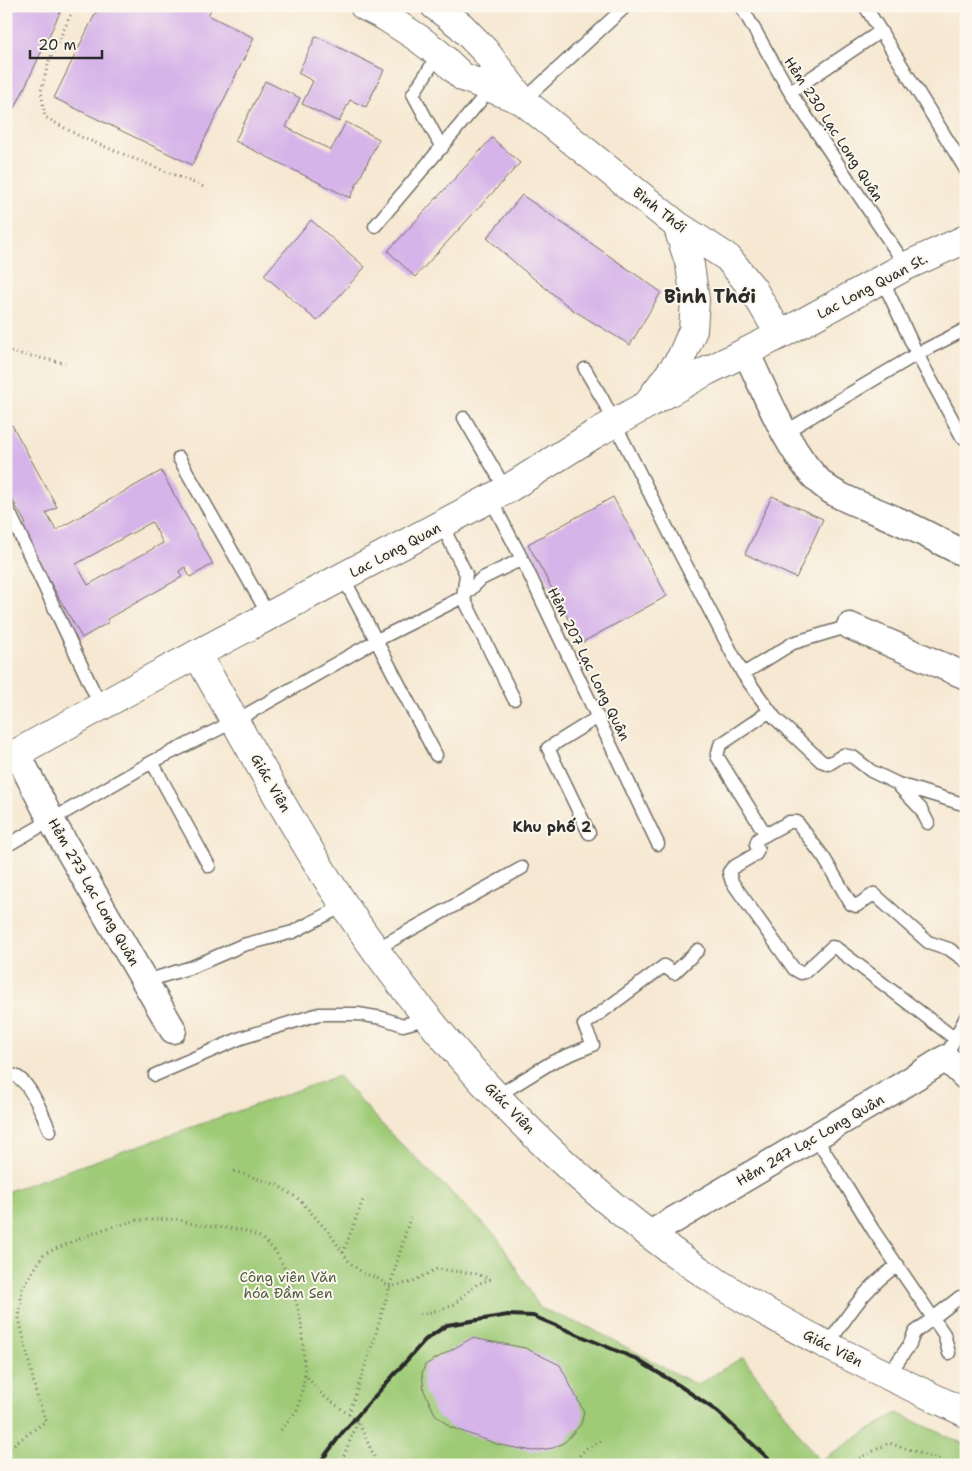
<svg xmlns="http://www.w3.org/2000/svg" width="972" height="1471" viewBox="0 0 972 1471" font-family="'Shantell Sans',sans-serif">
<style>
.green{fill:#9fcb77;stroke:#657b51}
.building{fill:#d6b3e9;fill-rule:evenodd}
.lines{fill:none;stroke-linecap:round;stroke-linejoin:round}
.service-casing{stroke:#726d65;stroke-width:15}
.minor-casing{stroke:#726d65;stroke-width:29}
.tertiary-casing{stroke:#726d65;stroke-width:30}
.secondary-casing{stroke:#726d65;stroke-width:30}
.path{stroke:#726d65;stroke-width:3;stroke-dasharray:1 4;stroke-linecap:butt}
.service{stroke:#fff;stroke-width:12}
.minor{stroke:#fff;stroke-width:26}
.tertiary{stroke:#fff;stroke-width:28}
.secondary{stroke:#fff;stroke-width:28}
.rail{stroke:#2b2b2b;stroke-width:4}
.labels{text-anchor:middle;stroke-width:4;stroke-linejoin:round;paint-order:stroke}
.street-label{font-size:14px;fill:#2b2b2b;stroke:#fbf7ec}
.park-label{font-size:14px;fill:#4e5b42;stroke:#fbf7ec}
.neighbourhood-label{font-size:15px;font-weight:bold;fill:#2b2b2b;stroke:#fbf7ec}
.district-label{font-size:19px;font-weight:bold;fill:#2b2b2b;stroke:#fbf7ec}
</style>
<rect width="100%" height="100%" fill="#fbf7ec"/>
<filter id="ink" filterUnits="userSpaceOnUse"><feTurbulence type="fractalNoise" baseFrequency=".02" numOctaves="2"/><feDisplacementMap in="SourceGraphic" scale="10" xChannelSelector="R" yChannelSelector="G"/><feConvolveMatrix kernelMatrix="1 2 1 2 8 2 1 2 1" color-interpolation-filters="sRGB"/></filter>
<filter id="wash" filterUnits="userSpaceOnUse"><feTurbulence type="fractalNoise" baseFrequency=".0096" numOctaves="4" result="noise"/><feDisplacementMap in="SourceGraphic" scale="20" xChannelSelector="R" yChannelSelector="G"/><feGaussianBlur stdDeviation="1.12" result="paint"/><feColorMatrix in="noise" values="0 0 0 0 0 0 0 0 0 0 0 0 0 0 0 0 0 1.4 0 .05"/><feComposite in="paint" operator="in"/></filter>
<g filter="url(#wash)">
<rect width="100%" height="100%" fill="#f6e8d2"/>
<path class="green" d="M338 1076 391 1134 498 1238 540 1308 590 1328 697 1385 743 1357 819 1461 897 1413 966 1445V1465H6V1192Z"/>
<g id="blocks">
<path class="building" d="M6 6H63L15 108 6 103Z
M99 6H213L208 15 254 38 192 165 54 98Z
M316 36 384 70 366 107 350 100 339 122 302 104 313 81 298 73Z
M265 81 300 98 286 127 331 150 346 122 379 139 350 198 235 141Z
M492 138 520 163 415 277 388 251Z
M522 195 661 292 630 345 573 310 522 269 487 238Z
M311 220 365 267 317 321 264 275Z
M12 425 57 507 46 513 56 530 161 471 213 564 190 577 185 567 179 571 182 577 107 619 109 622 82 638 19 528 26 524 6 488V428ZM152 522 163 543 88 585 76 564Z
M772 496 823 519 796 578 745 554Z
M613 497 667 596 581 643 528 544Z
M472 1338 525 1348 560 1365 584 1412 581 1424 565 1442 553 1448 533 1451 500 1445 450 1427 435 1414 424 1391 422 1373 425 1365Z"/>
</g>
</g>
<g filter="url(#ink)">
<use href="#blocks" fill-opacity="0" stroke="#726d65" stroke-width="1"/>
<g class="lines">
<defs>
<path id="service" d="M741 6 790 92 906 266
M865 6 966 170
M439 54 413 94 442 148
M790 92 881 31
M523 101 626 6
M375 226 492 87
M882 279 917 354 962 437 966 439
M585 369 603 400 675 544 743 674 775 718 821 761 829 764 843 755 853 757 871 771 898 784 966 805
M464 418 506 490
M785 432 917 354 966 329
M179 458 269 616
M490 498 522 559 658 844
M6 505 101 707
M442 525 466 574 463 597 514 699
M343 577 436 755
M743 674 793 643 850 626
M152 762 209 866
M899 786 921 809 928 823
M589 833 548 748 598 717
M766 835 717 756 720 745 770 711
M6 846 152 762 235 721 377 640 463 597 481 579 522 559
M376 949 522 868
M146 981 192 967 243 945 293 932 345 905
M954 1038 836 948 832 947 805 972 801 973 794 969 732 882 729 872 732 868 756 854 758 849 756 845 758 839 789 822H797L824 858 851 904 856 906 874 894 928 942 949 949 966 961
M951 1046 966 1017
M155 1075 241 1038 319 1014H358L382 1018 403 1025 429 1018
M6 1076C26 1068 43 1116 50 1131
M497 1096 552 1062 593 1045 584 1025 664 966 674 973 698 950
M815 1137 844 1182 873 1230 944 1334 949 1353
M827 1346C849 1314 865 1287 898 1265
M888 1376 910 1344 914 1333 960 1297"/>
<path id="minor" d="M746 352C766 393 788 453 822 484 839 499 873 509 894 519 918 529 942 543 966 554
M850 626 966 676
M17 753 51 820 173 1030
M650 1234 888 1094 946 1058 966 1077"/>
<path id="tertiary" d="M197 654C241 731 283 810 331 885 432 1041 564 1183 720 1284 798 1334 882 1373 966 1413"/>
<path id="secondary" d="M364 6 384 16 418 38 439 54 463 77 523 101 677 225 728 258 753 289 780 335
M435 6 461 26 485 51 522 100
M652 397 681 358 693 330 695 300 690 265 677 225
M6 759 152 678 506 490 593 435 707 371 780 335 906 266 966 239"/>
</defs>
<use href="#service" class="service-casing"/>
<use href="#minor" class="minor-casing"/>
<use href="#tertiary" class="tertiary-casing"/>
<use href="#secondary" class="secondary-casing"/>
<path class="path" d="M75 6 49 61 41 91 45 117 81 137 204 187
M6 351 65 363
M234 1171 277 1185 299 1199 330 1234 350 1263 363 1273 379 1279 389 1287 412 1282 437 1269 476 1274 491 1279
M343 1253 363 1200
M420 1315 452 1306 477 1284 491 1279
M349 1414 376 1333 410 1218
M281 1430 298 1409 305 1375
M6 1450 46 1421 36 1393 19 1318 22 1289 44 1254 69 1243 104 1229 139 1220 176 1219 197 1225 243 1230 262 1238 276 1252 291 1281 301 1321 305 1375 325 1397 358 1421 378 1465
M6 1464 7 1465
M340 1465 358 1421
M578 1465V1457L587 1448 602 1441
M846 1465 889 1443 956 1465"/>
<use href="#service" class="service"/>
<use href="#minor" class="minor"/>
<use href="#tertiary" class="tertiary"/>
<use href="#secondary" class="secondary"/>
<path class="rail" d="M318 1465 342 1433 425 1340 447 1325 508 1315 533 1316 634 1358 680 1386 718 1412 775 1465"/>
</g>
</g>
<g class="labels">
<g class="street-label">
<text transform="translate(834 129) rotate(57)" y="5">Hẻm 230 Lạc Long Quân</text>
<text transform="translate(660 210) rotate(38)" y="5">Bình Thới</text>
<text transform="translate(872 286) rotate(-28)" y="5">Lac Long Quan St.</text>
<text transform="translate(395 550) rotate(-28)" y="5">Lac Long Quan</text>
<text transform="translate(589 664) rotate(64)" y="5">Hẻm 207 Lạc Long Quân</text>
<text transform="translate(271 783) rotate(60)" y="5">Giác Viên</text>
<text transform="translate(94 892) rotate(60)" y="5">Hẻm 273 Lạc Long Quân</text>
<text transform="translate(510 1108) rotate(46)" y="5">Giác Viên</text>
<text transform="translate(810 1140) rotate(-30)" y="5">Hẻm 247 Lạc Long Quân</text>
<text transform="translate(833 1348) rotate(27)" y="5">Giác Viên</text>
</g>
<g class="park-label">
<text x="288" y="1282">Công viên Văn<tspan x="288" dy="16">hóa Đầm Sen</tspan></text>
</g>
<g class="neighbourhood-label">
<text x="552" y="832">Khu phố 2</text>
</g>
<g class="district-label">
<text x="710" y="303">Bình Thới</text>
</g>
</g>
<rect width="972" height="1471" fill="none" stroke="#fbf7ec" stroke-width="25"/>
<path d="M30 50v8h72v-8" fill="none" stroke="#2b2b2b" stroke-width="2.5"/>
<text x="38" y="50" font-size="15" fill="#2b2b2b" stroke="#fbf7ec" stroke-width="4" paint-order="stroke">20 m</text>
</svg>
